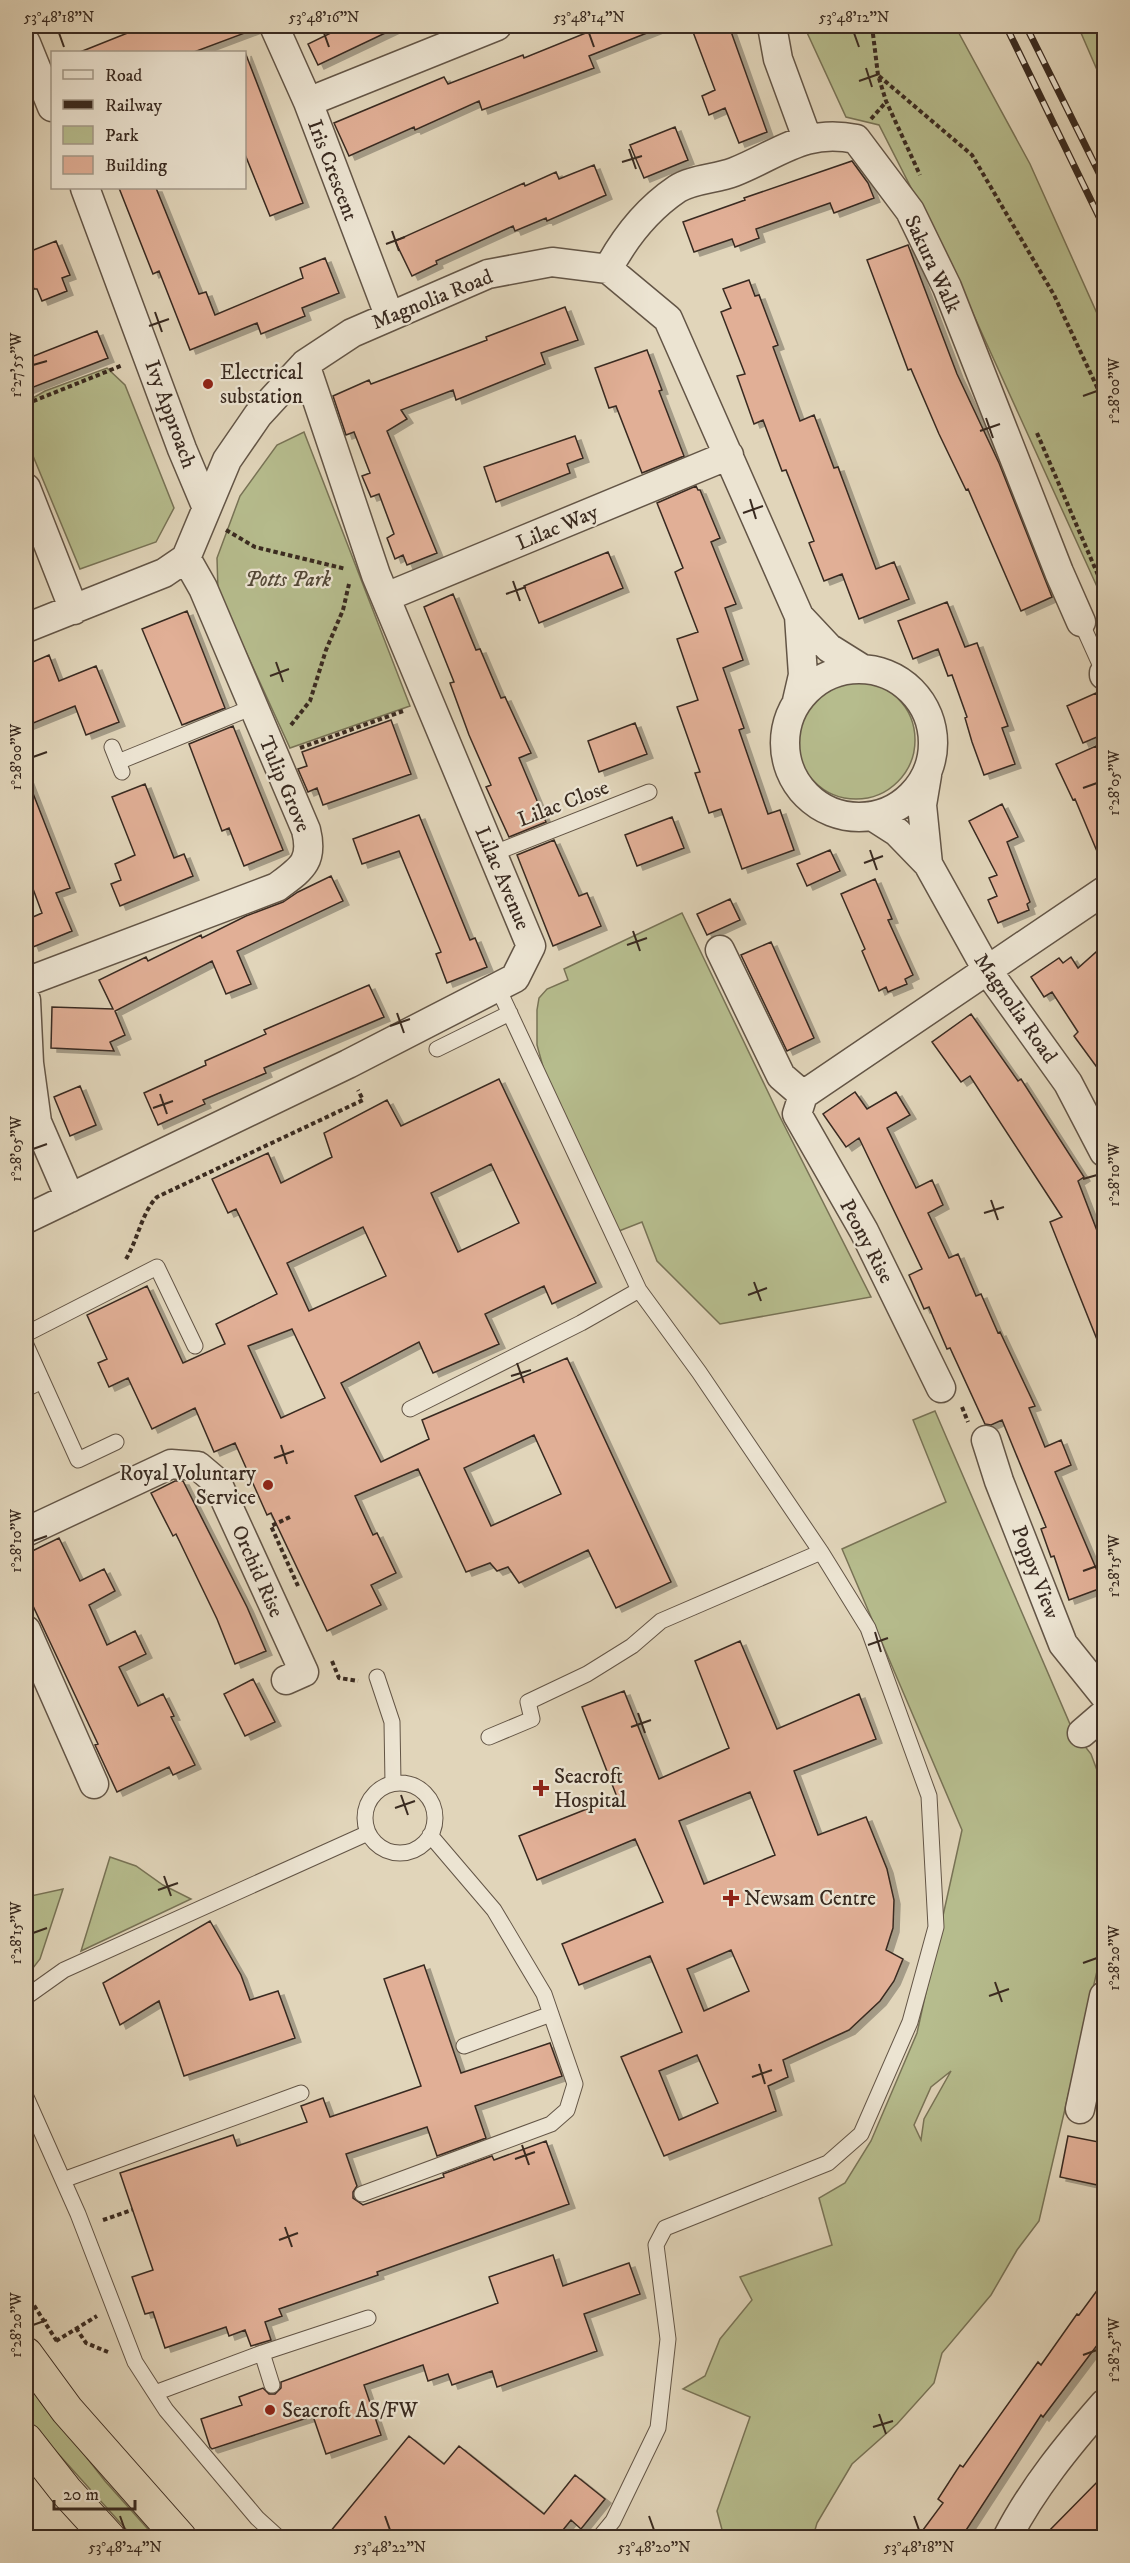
<svg xmlns="http://www.w3.org/2000/svg" width="1130" height="2563" viewBox="0 0 1130 2563" font-family="'IM FELL DW Pica',serif">
<style>
.green{fill:#b6bc8d;stroke:#787356;stroke-width:1.5;fill-rule:evenodd}
.building{fill:#e1af96;stroke:#392a20;stroke-width:1.5;fill-rule:evenodd;filter:url(#shadow)}
.lines{fill:none;stroke-linecap:round;stroke-linejoin:round}
.service-casing{stroke:#635546;stroke-width:17}
.minor-casing{stroke:#635546;stroke-width:31}
.trunk-casing{stroke:#392a20;stroke-width:35}
.path{stroke:#392a20;stroke-width:4;stroke-dasharray:4.5 3;stroke-linecap:butt}
.service{stroke:#ece4d2;stroke-width:15}
.minor{stroke:#ece4d2;stroke-width:28}
.trunk{stroke:#e1d5ba;stroke-width:33}
.rail-casing{stroke:#392a20;stroke-width:7}
.rail{stroke:#ece4d2;stroke-width:4.5;stroke-dasharray:14;stroke-linecap:butt}
.ticks{fill:none;stroke:#392a20;stroke-width:2}
.poi-dot{fill:#8f2418;stroke:#ece4d2;stroke-width:2}
.labels{text-anchor:middle;stroke-width:4.5;stroke-linejoin:round;paint-order:stroke}
.street-label{font-size:21px;fill:#392a20;stroke:#ece4d2}
.poi-label{font-size:21px;fill:#392a20;stroke:#ece4d2;text-anchor:start}
.park-label{font-size:21px;font-style:italic;fill:#524736;stroke:#ece4d2}
.neatline{fill:none;stroke:#392a20;stroke-width:2}
.ticks-label{font-size:15px;text-anchor:middle;fill:#392a20}
</style>
<defs>
<filter id="shadow"><feDropShadow dx="6" dy="4" stdDeviation="0" flood-color="#0004"/></filter>
</defs>
<rect width="100%" height="100%" fill="#e1d5ba"/>
<filter id="stains"><feTurbulence type="fractalNoise" baseFrequency=".00333" numOctaves="4"/><feColorMatrix values="0 0 0 0 .2 0 0 0 0 .09 0 0 0 0 .02 0 0 0 .5 -.17"/></filter>
<radialGradient id="worn" r=".72"><stop offset=".6" stop-color="#630" stop-opacity="0"/><stop offset="1" stop-color="#630" stop-opacity=".3"/></radialGradient>
<path class="green" d="M804 26H955L1030 164 1104 329V602L955 274 879 125 846 117Z
M1078 26H1104V86Z
M107 368 125 385 174 508 156 542 80 569 26 439V402L45 391Z
M304 432 410 706 290 748 218 591 217 558 240 496 277 445Z
M797 740a59 59 0 1 1 118 0a59 59 0 1 1-118 0Z
M682 913 780 1117 871 1297 720 1324 657 1261 642 1222 619 1231 545 1074 537 1045V1010L539 998 547 989 568 980 564 969Z
M935 1411 1073 1731 1091 1754 1104 1789V1941L1039 2221 1017 2250 991 2295 942 2353 934 2383 897 2424 852 2464 817 2523 813 2537H724L717 2511 750 2417 683 2389 705 2376 720 2339 752 2300 740 2277 832 2245 819 2198 845 2183 871 2141 917 2033 962 1830 842 1549 946 1502 913 1420ZM951 2071 924 2119 921 2140 914 2125 931 2087Z
M110 1857 136 1866 163 1885 191 1899 81 1951Z
M63 1889 40 1959 33 1968 26 1971V1897Z
M26 2380 105 2481 155 2537H133L26 2418Z"/>
<path class="building" d="M145 26H258V28L194 52H80Z
M345 26H400L318 65 308 44Z
M603 26 662 27 589 56 594 68 482 110 479 101 415 130 414 127 349 156 334 123 444 77 448 84 523 55 524 58Z
M710 26H729L767 132 739 143 725 108 709 115 702 96 715 90 693 32Z
M245 52 303 203 270 216 244 152Z
M675 127 688 160 644 178 630 145Z
M852 161 868 183 874 198 834 213 830 203 756 229 759 238 735 247 732 239 694 252 683 222 745 200 744 198Z
M594 165 606 195 547 221 546 218 515 231 513 226 436 261 437 264 412 276 395 241 524 183 525 186 556 172 559 179Z
M119 188H156L199 294 206 292 215 315 303 278 300 268 325 258 339 293 302 308 305 316 261 334 257 323 190 350 159 271 153 274Z
M56 241 70 275 62 278 67 291 42 301 37 289H34L26 268V253Z
M908 245 957 374 999 463 1052 597 1021 611 968 489 966 490 939 434 911 369 908 370 867 260Z
M749 280 755 296 759 295 778 345 773 347 800 421 814 415 834 468 838 467 876 569 894 562 909 599 859 619 842 574 824 581 809 543 814 541 786 470 782 471 763 420 754 424 737 376 745 374 721 312 731 308 723 289Z
M565 307 578 340 541 353 545 364 456 400 453 390 401 410 407 419 387 431 437 553 407 565 403 555 395 559 387 538 394 534 379 494 371 497 362 476 370 473 354 432 346 435 333 396 369 380 371 384 487 340 486 337Z
M97 331 108 358 26 390V359Z
M647 350 662 390 659 391 684 456 642 473 616 406 609 408 595 368Z
M575 436 583 458 567 464 570 473 496 502 484 467Z
M696 486 698 490H700L720 538 711 542 736 604 725 608 743 660 723 668 744 728 739 730 768 814 780 810 794 850 742 869 721 809 709 813 695 773 700 772 677 707 698 700 677 639 698 632 675 572 683 568 657 503Z
M608 552 623 588 539 623 524 586Z
M453 594 476 650 480 649 501 698 505 697 531 753 519 758 546 822 509 837 486 787 491 785 469 735 450 683 454 682 424 607Z
M947 602 965 647 977 643 1008 726 1002 728 1015 764 984 775 972 742 965 718 967 717 952 675 948 676 938 649 913 659 898 621Z
M187 611 225 708 182 725 142 629Z
M49 655 59 681 96 666 119 722 86 735 75 706 26 726V665Z
M1096 693 1104 714V734L1083 743 1067 706Z
M391 720 411 774 323 805 317 788 308 792 298 769 307 766 302 752Z
M635 723 647 754 599 772 588 741Z
M233 726 283 850 244 866 229 828 222 831 189 744Z
M1096 746 1104 767V868L1075 799 1073 800 1056 764Z
M27 778 70 888 56 893 72 931 33 947 26 930V920L42 913 26 870Z
M145 784 174 858 184 854 193 876 120 906 111 884 121 880 115 864 135 855 112 797Z
M1002 804 1018 837 1007 842 1030 902 1027 904 1029 910 998 923 988 900 997 896 989 878 997 875 969 821Z
M419 815 470 940 475 938 487 967 447 983 436 954 441 952 399 851 362 864 353 839Z
M672 817 684 848 637 866 625 835Z
M554 840 579 896 587 893 601 926 553 946 517 855Z
M830 850 840 871 807 886 797 864Z
M331 876 343 901 237 951 251 984 226 994 212 961 115 1011 125 1035 110 1042 114 1051 51 1048 52 1007 113 1009 99 980 146 957 148 961 201 935 202 938 246 916 283 902 298 892Z
M875 879 892 919 888 920 913 975 905 979 907 984 888 992 886 987 879 991 862 951 865 949 841 894Z
M730 899 740 920 707 935 697 914Z
M771 942 814 1038 787 1051 741 955Z
M1104 945V1077L1074 1036 1078 1032 1052 992 1044 997 1031 977 1059 958 1063 963 1071 957 1078 968Z
M369 985 384 1017 264 1068 266 1073 203 1100 205 1104 158 1125 144 1093 206 1065 205 1061 266 1034 264 1030Z
M971 1014 1018 1081 1021 1079 1084 1177 1078 1181 1104 1249V1357L1050 1222 1062 1217 970 1076 961 1082 932 1042Z
M499 1079 596 1283 552 1304 544 1286 485 1314 499 1344 433 1373 419 1342 341 1383 381 1462 429 1439 422 1420 567 1358 671 1582 616 1608 588 1550 519 1583 508 1567 497 1571 490 1563 466 1572 418 1469 355 1496 373 1535 377 1533 396 1573 371 1585 381 1605 327 1631 271 1513 267 1515 235 1443 214 1452 195 1408 152 1429 128 1378 109 1387 98 1363 107 1359 87 1315 147 1286 183 1363 225 1344 216 1324 277 1294 236 1209 228 1213 212 1179 268 1153 281 1183 332 1157 324 1133 387 1100 401 1126ZM491 1164 519 1223 458 1252 431 1193ZM363 1227 386 1276 309 1311 287 1263ZM292 1329 325 1398 281 1418 248 1346ZM534 1435 561 1494 491 1526 464 1468Z
M80 1086 96 1125 70 1136 54 1097Z
M855 1092 867 1109 896 1092 910 1115 887 1128 916 1188 932 1180 943 1205 928 1213 949 1258 958 1254 976 1296 981 1294 998 1333 1000 1332 1035 1406 1029 1408 1045 1447 1061 1440 1071 1465 1055 1472 1104 1587 1069 1600 1054 1556 1051 1557 1041 1529 1046 1527 1002 1420 991 1425 985 1424 950 1348 947 1349 929 1307 924 1309 909 1275 922 1269 859 1138 846 1147 823 1114Z
M175 1481H183L247 1607 266 1651 235 1664 217 1619 176 1534 173 1536 151 1493Z
M59 1538 80 1581 104 1569 115 1591 89 1605 107 1645 135 1631 146 1654 119 1667 138 1706 163 1694 174 1716 171 1717 195 1765 173 1775 169 1767 117 1792 95 1745 98 1744 26 1591V1554Z
M740 1641 777 1729 859 1694 876 1739 794 1771 818 1835 866 1817 887 1869 894 1900 893 1928 886 1950 903 1959 894 1981 880 2001 849 2030 783 2060 788 2077 768 2086 776 2111 664 2156 621 2057 682 2032 650 1956 579 1985 562 1944 663 1902 635 1839 537 1880 519 1836 617 1797 582 1707 624 1691 659 1779 729 1748 695 1661ZM750 1792 775 1855 704 1884 679 1821ZM731 1950 749 1991 704 2011 687 1969ZM697 2055 718 2103 679 2120 659 2071Z
M253 1679 275 1722 245 1736 224 1694Z
M210 1921 241 1975 250 2000 278 1991 295 2038 184 2076 159 2001 120 2025 103 1983Z
M424 1965 461 2073 550 2043 562 2076 475 2106 486 2138 437 2156 427 2127 346 2154 357 2186 353 2192V2198L363 2205 444 2177 443 2174 492 2156 494 2160 546 2141 569 2204 377 2272 378 2275 279 2309 282 2316 265 2322 271 2340 251 2346 245 2330 229 2336 226 2327 165 2348 153 2312 145 2314 132 2277 153 2270 120 2173 233 2135 237 2146 307 2122 301 2106 323 2098 330 2117 421 2086 384 1979Z
M1068 2136 1104 2143V2173L1102 2186 1060 2177Z
M553 2255 563 2286 629 2263 640 2294 584 2314 597 2351 497 2387 492 2371 452 2385 448 2374 428 2381 423 2365 364 2385 381 2435 326 2454 313 2416 212 2449 210 2447 201 2419 242 2405 239 2397 263 2388 269 2394H275L281 2388V2382L498 2303 489 2277Z
M1104 2281V2336L1043 2417 1041 2415 961 2538H917L943 2503 938 2499 960 2465 963 2467 1038 2362 1041 2365 1077 2314 1079 2315Z
M409 2436 444 2464 459 2446 544 2514 575 2475 605 2499 581 2529 571 2520 563 2530 573 2538H325Z
M1104 2475V2538H1042Z"/>
<g class="lines">
<defs>
<path id="service" d="M1081 622 1104 673
M112 747 122 772
M118 762 253 707
M492 854 649 792
M497 986 639 1290 699 1372 821 1552 868 1628 929 1796 936 1927 910 2022 861 2134 828 2163 665 2228 656 2245 668 2339 658 2428 613 2521 599 2538
M437 1049 510 1013
M26 1334 157 1267 195 1346
M26 1345 78 1460 116 1442
M26 1389 42 1381
M410 1409 581 1323 639 1290
M377 1677 392 1722 393 1783
M489 1737 532 1719 528 1702 587 1674 632 1646 661 1621 821 1552
M365 1818a35 35 0 1 1 70 0a35 35 0 1 1-70 0Z
M26 1997 64 1970 368 1833
M464 2046 551 2014
M26 2097 78 2214 135 2362 166 2410 257 2518 279 2538
M63 2180 301 2093
M362 2194 551 2124 567 2110 575 2084 544 1994 494 1910 430 1835
M262 2353 272 2385
M155 2393 262 2353 368 2318"/>
<path id="minor" d="M274 26 308 102 389 315
M772 26 778 59 807 138
M26 43 52 107
M308 102 497 26
M85 188 182 449 206 506
M608 269C625 237 646 210 677 189 692 179 716 179 734 172 779 154 805 128 856 139L910 211 947 287 1059 572 1081 622
M26 488 74 610
M386 597 729 455
M26 628 164 573 186 558 227 460 258 415 305 364 352 333 488 274 552 262 608 269 668 319 799 616
M785 743a74 74 0 1 1 148 0a74 74 0 1 1-148 0Z
M1104 673V675
M797 701 803 675 799 616 829 648 861 668
M872 816 897 832 928 864 922 805 927 775
M928 864 987 970 1068 1083 1104 1152
M720 950 781 1076 803 1095
M26 982 277 887C301 869 314 862 306 830L203 588 186 558
M26 1000 29 1063 37 1122 70 1198
M26 1219 348 1064 515 978 531 946 376 575 305 364
M941 1388 864 1231 797 1114 803 1095 1104 891
M986 1440 999 1481 1063 1644 1104 1695
M26 1532 171 1464 198 1466 217 1482 304 1672 286 1680
M26 1630 94 1784
M1082 1733 1104 1714
M1080 2109 1104 1996
M1007 2538C1032 2489 1068 2445 1104 2404"/>
<path id="trunk" d="M26 2354 67 2410 180 2538
M26 2440 66 2491 109 2538"/>
</defs>
<use href="#service" class="service-casing"/>
<use href="#minor" class="minor-casing"/>
<use href="#trunk" class="trunk-casing"/>
<path class="path" d="M872 26 878 75 886 101 920 175
M1096 26 1104 45
M879 76 972 155 1054 295 1104 402
M871 119 886 102
M26 404 123 365
M1037 433 1104 589
M226 530 255 547 346 569
M291 725 310 701 326 650 343 610 349 584
M300 748 403 711
M126 1259C138 1239 142 1212 157 1197L363 1100 358 1090
M962 1407 968 1422
M290 1517 271 1526 298 1586
M332 1661 339 1678 358 1681
M103 2220 132 2210
M26 2293 58 2343
M76 2328 86 2343 108 2352
M56 2341 97 2316"/>
<use href="#service" class="service"/>
<use href="#minor" class="minor"/>
<use href="#trunk" class="trunk"/>
<defs>
<path id="rail" d="M1006 26 1104 227
M1026 26 1104 183"/>
</defs>
<use href="#rail" class="rail-casing"/>
<use href="#rail" class="rail"/>
</g>
<path class="ticks" d="M59 33 64 47M324 33 329 47M589 33 594 47M854 33 859 47M866 68 872 87M859 81 879 74M629 149 636 169M622 162 642 156M392 231 399 251M386 244 405 237M155 312 162 332M149 326 169 319M33 365 47 361M1083 396 1097 391M986 418 993 438M980 431 1000 424M750 499 756 519M743 513 763 506M513 581 520 601M506 594 526 587M276 662 283 682M270 676 289 669M33 757 47 752M1083 788 1097 783M870 850 877 870M864 863 883 856M633 931 640 951M627 945 647 938M397 1013 404 1033M390 1026 410 1019M160 1094 167 1114M153 1108 173 1101M33 1149 47 1144M1083 1179 1097 1175M991 1200 998 1220M984 1213 1004 1207M754 1282 761 1301M748 1295 767 1288M517 1363 524 1383M511 1376 531 1370M281 1445 287 1464M274 1458 294 1451M33 1541 47 1536M1083 1571 1097 1566M875 1632 881 1652M868 1645 888 1638M638 1713 645 1733M631 1727 651 1720M401 1795 408 1815M395 1808 415 1801M164 1876 171 1896M158 1890 178 1883M33 1933 47 1928M1083 1963 1097 1958M995 1982 1002 2002M989 1996 1009 1989M759 2064 765 2084M752 2077 772 2070M522 2145 529 2165M515 2159 535 2152M285 2227 292 2247M279 2240 298 2233M33 2325 47 2320M1083 2355 1097 2350M879 2414 886 2434M873 2427 893 2421M120 2516 125 2530M385 2516 390 2530M649 2516 654 2530M914 2516 919 2530"/>
<g class="poi-dot">
<circle cx="208" cy="384" r="6"/>
<circle cx="268" cy="1485" r="6"/>
<path d="M538 1779h6v6h6v6h-6v6h-6v-6h-6v-6h6z"/>
<path d="M728 1889h6v6h6v6h-6v6h-6v-6h-6v-6h6z"/>
<circle cx="270" cy="2410" r="6"/>
</g>
<g class="labels">
<g class="street-label">
<text transform="translate(333 170) rotate(69)" y="7">Iris Crescent</text>
<text transform="translate(933 264) rotate(65)" y="7">Sakura Walk</text>
<text transform="translate(432 299) rotate(-22)" y="7">Magnolia Road</text>
<text transform="translate(171 414) rotate(70)" y="7">Ivy Approach</text>
<text transform="translate(557 527) rotate(-23)" y="7">Lilac Way</text>
<text transform="translate(285 784) rotate(67)" y="7">Tulip Grove</text>
<text transform="translate(563 803) rotate(-21)" y="7">Lilac Close</text>
<text transform="translate(503 878) rotate(67)" y="7">Lilac Avenue</text>
<text transform="translate(1016 1008) rotate(55)" y="7">Magnolia Road</text>
<text transform="translate(867 1241) rotate(62)" y="7">Peony Rise</text>
<text transform="translate(258 1571) rotate(66)" y="7">Orchid Rise</text>
<text transform="translate(1036 1572) rotate(69)" y="7">Poppy View</text>
</g>
<g class="poi-label">
<text x="220" y="379">Electrical<tspan x="220" dy="24">substation</tspan></text>
<text x="256" y="1480" text-anchor="end">Royal Voluntary<tspan x="256" dy="24">Service</tspan></text>
<text x="554" y="1783">Seacroft<tspan x="554" dy="24">Hospital</tspan></text>
<text x="744" y="1905">Newsam Centre</text>
<text x="282" y="2417">Seacroft AS/FW</text>
</g>
<g class="park-label">
<text x="288" y="586">Potts Park</text>
</g>
</g>
<rect width="1130" height="2563" fill="none" stroke="#e1d5ba" stroke-width="66"/>
<rect x="51" y="51" width="195" height="138" fill="#ece4d2" stroke="#a49a8b" stroke-width="1.5"/>
<rect x="63" y="70" width="30" height="9" fill="#ece4d2" stroke="#a49a8b" stroke-width="1.5"/>
<text x="105" y="81" font-size="18" fill="#392a20">Road</text>
<rect x="63" y="100" width="30" height="9" fill="#392a20" stroke="#a49a8b" stroke-width="1.5"/>
<text x="105" y="111" font-size="18" fill="#392a20">Railway</text>
<rect x="63" y="126" width="30" height="18" fill="#b6bc8d" stroke="#a49a8b" stroke-width="1.5"/>
<text x="105" y="141" font-size="18" fill="#392a20">Park</text>
<rect x="63" y="156" width="30" height="18" fill="#e1af96" stroke="#a49a8b" stroke-width="1.5"/>
<text x="105" y="171" font-size="18" fill="#392a20">Building</text>
<path d="M54 2500v9h81v-9" fill="none" stroke="#392a20" stroke-width="3"/>
<text x="63" y="2500" font-size="18" fill="#392a20" stroke="#ece4d2" stroke-width="4.5" paint-order="stroke">20 m</text>
<rect x="33" y="33" width="1064" height="2497" class="neatline"/>
<g class="ticks-label">
<text x="59" y="22">53°48'18"N</text>
<text x="324" y="22">53°48'16"N</text>
<text x="589" y="22">53°48'14"N</text>
<text x="854" y="22">53°48'12"N</text>
<text transform="translate(16 365) rotate(-90)" y="5">1°27'55"W</text>
<text transform="translate(1114 391) rotate(-90)" y="5">1°28'00"W</text>
<text transform="translate(16 757) rotate(-90)" y="5">1°28'00"W</text>
<text transform="translate(1114 783) rotate(-90)" y="5">1°28'05"W</text>
<text transform="translate(16 1149) rotate(-90)" y="5">1°28'05"W</text>
<text transform="translate(1114 1175) rotate(-90)" y="5">1°28'10"W</text>
<text transform="translate(16 1541) rotate(-90)" y="5">1°28'10"W</text>
<text transform="translate(1114 1566) rotate(-90)" y="5">1°28'15"W</text>
<text transform="translate(16 1933) rotate(-90)" y="5">1°28'15"W</text>
<text transform="translate(1114 1958) rotate(-90)" y="5">1°28'20"W</text>
<text transform="translate(16 2325) rotate(-90)" y="5">1°28'20"W</text>
<text transform="translate(1114 2350) rotate(-90)" y="5">1°28'25"W</text>
<text x="125" y="2552">53°48'24"N</text>
<text x="390" y="2552">53°48'22"N</text>
<text x="654" y="2552">53°48'20"N</text>
<text x="919" y="2552">53°48'18"N</text>
</g>
<rect width="100%" height="100%" filter="url(#stains)"/>
<rect width="100%" height="100%" fill="url(#worn)"/>
</svg>
